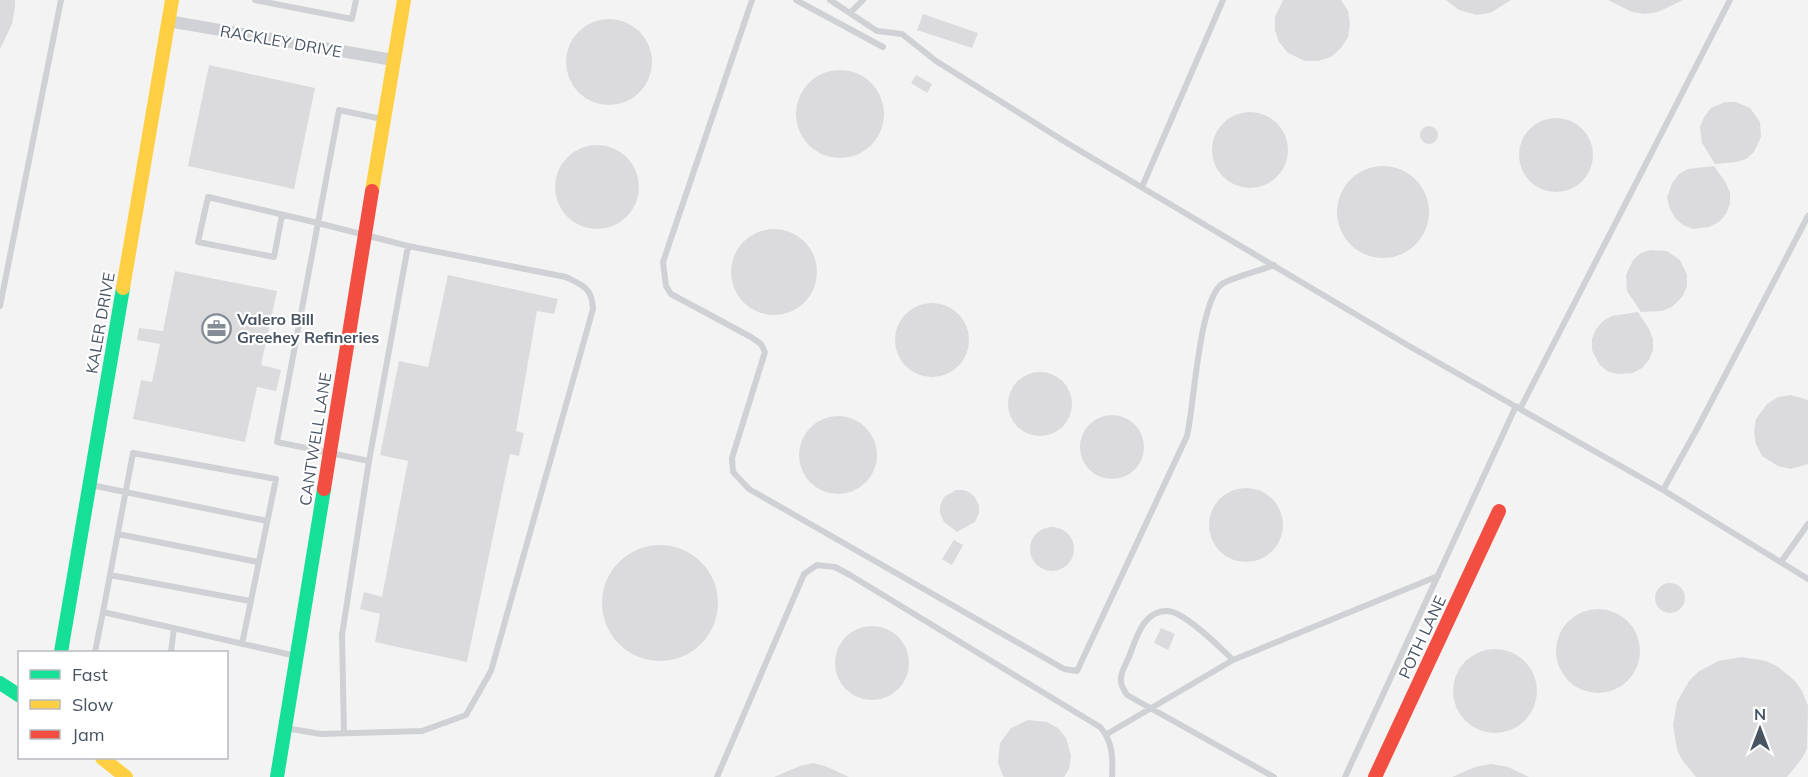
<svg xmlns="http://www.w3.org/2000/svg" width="1808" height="777" viewBox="0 0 1808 777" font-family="Mulish,sans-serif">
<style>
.building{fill:#dbdbdd}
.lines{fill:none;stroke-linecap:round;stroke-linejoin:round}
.lane{stroke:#cfd1d4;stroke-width:6}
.street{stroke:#cfd1d4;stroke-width:12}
.fast{stroke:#16e098;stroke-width:14}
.slow{stroke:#ffcf43;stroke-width:14}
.jam{stroke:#f24e42;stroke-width:14}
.labels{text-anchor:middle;stroke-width:4.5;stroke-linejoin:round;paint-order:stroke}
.street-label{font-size:16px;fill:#485462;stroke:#fff}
.poi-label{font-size:16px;font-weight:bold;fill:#485462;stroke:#fff;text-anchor:start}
</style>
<rect width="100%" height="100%" fill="#f4f3f3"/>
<path class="building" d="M0 0H15V7L12 24 0 49Z
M1283 0H1341L1348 11 1350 24 1348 37 1341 48 1331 57 1318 61H1305L1288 53 1279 42 1275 30V17Z
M1446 0H1511L1490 13 1477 15 1459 10Z
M1608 0H1683L1658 12 1645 14 1632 12Z
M923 14 978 33 972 48 917 30Z
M566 62a43 43 0 1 1 86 0a43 43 0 1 1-86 0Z
M209 65 315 88 294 189 188 166Z
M796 114a44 44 0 1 1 88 0a44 44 0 1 1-88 0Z
M916 75 932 84 927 93 911 83Z
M1725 102H1736L1750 108 1760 122 1761 137 1754 152 1746 159 1736 162 1715 164 1702 143 1700 127 1704 117 1711 108Z
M1212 150a38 38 0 1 1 76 0a38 38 0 1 1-76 0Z
M1519 155a37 37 0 1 1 74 0a37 37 0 1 1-74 0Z
M1420 135a9 9 0 1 1 18 0a9 9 0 1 1-18 0Z
M555 187a42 42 0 1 1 84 0a42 42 0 1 1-84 0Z
M1714 166 1726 183 1730 193V204L1726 214 1719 222 1709 227 1693 229 1683 225 1675 218 1670 209 1667 198 1672 183 1679 174 1688 169Z
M1337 212a46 46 0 1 1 92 0a46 46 0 1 1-92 0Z
M731 272a43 43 0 1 1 86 0a43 43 0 1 1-86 0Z
M1651 250 1667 251 1680 260 1687 275V286L1683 296 1672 307 1662 311 1641 312 1627 291 1626 275 1633 260 1641 253Z
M175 271 277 291 261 365 281 370 276 391 257 387 245 442 133 419 141 380 152 382 160 344 137 340 139 328 163 331Z
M448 275 558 299 554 314 537 311 516 431 524 433 519 456 510 454 467 662 375 642 380 614 360 609 364 592 382 597 408 461 380 455 399 361 428 367Z
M895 340a37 37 0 1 1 74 0a37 37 0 1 1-74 0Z
M1638 312 1649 329 1653 339V350L1649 360 1642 368 1633 373 1617 374 1607 371 1599 364 1592 350V339L1596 329 1603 321 1612 316Z
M1008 404a32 32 0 1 1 64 0a32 32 0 1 1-64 0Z
M1791 395 1808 400V464L1791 469 1778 466 1762 456 1756 444 1754 432 1756 419 1767 404 1778 397Z
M1080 447a32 32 0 1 1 64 0a32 32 0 1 1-64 0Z
M799 455a39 39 0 1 1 78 0a39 39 0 1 1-78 0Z
M1209 525a37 37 0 1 1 74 0a37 37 0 1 1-74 0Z
M956 490H963L969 492 975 497 979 506V513L975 522 957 532 944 522 940 513V506L944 497Z
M1030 549a22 22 0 1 1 44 0a22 22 0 1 1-44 0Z
M954 540 963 545 952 565 942 559Z
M602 603a58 58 0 1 1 116 0a58 58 0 1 1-116 0Z
M1655 598a15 15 0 1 1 30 0a15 15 0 1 1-30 0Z
M1556 651a42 42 0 1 1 84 0a42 42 0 1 1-84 0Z
M835 663a37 37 0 1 1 74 0a37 37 0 1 1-74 0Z
M1161 628 1175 634 1168 650 1154 643Z
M1453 691a42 42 0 1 1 84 0a42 42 0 1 1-84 0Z
M1742 657 1766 661 1777 666 1795 681 1802 691 1808 706 1807 749 1801 760 1787 777H1696L1682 760 1677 749 1673 725 1677 702 1689 681 1698 672 1718 661Z
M1028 720 1047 722 1058 728 1066 738 1071 756 1069 769 1064 777H1004L1002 774 998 762 1000 743 1011 728Z
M813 763 825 766 849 777H774L800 766Z
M1491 764 1508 767 1529 777H1452L1475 767Z"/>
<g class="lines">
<path class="lane" d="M255 0 352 19 356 0
M752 0 663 262 666 286 671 294 751 337 761 344 765 352 732 458 733 472 749 489 1064 669 1077 671 1187 436C1194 407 1199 300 1222 284 1231 278 1262 270 1274 265
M796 0 883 47
M830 0 877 31 902 34 936 61 1067 143 1409 346 1663 490 1808 579
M850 13 863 0
M1142 187 1223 0
M282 215 274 257 198 242 208 197 318 223 339 110 382 119
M318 223 408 246 369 461 277 442Z
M0 306 61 0
M1520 409 1730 0
M91 485 267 521
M1663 490 1697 429 1808 216
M118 534 258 562
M1781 562 1808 524
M110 575 250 601
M242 644 276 479 133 453 103 612 296 656
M95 652 103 612
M171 652 174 628
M285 728 321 734 422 731 466 715 491 671 593 309C592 288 584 286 566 277L408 246
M344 733 342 635 369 461
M1107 734 1233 660
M717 777 804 574 817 565 835 567 850 575 1100 727C1113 741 1113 759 1112 777
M1274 777 1127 695C1124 690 1120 685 1121 678 1121 672 1126 663 1129 657 1136 639 1143 610 1168 611 1184 612 1221 648 1233 660L1438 576
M1345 777 1516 406"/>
<path class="street" d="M168 21 393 60"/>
<path class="fast" d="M61 652 123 288
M0 683 20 696
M277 777 324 489"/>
<path class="slow" d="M372 191 404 0
M123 288 172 0
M102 758 126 777"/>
<path class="jam" d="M324 489 372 191
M1375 777 1499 511"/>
</g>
<defs>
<symbol id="office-ring" viewBox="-11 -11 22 22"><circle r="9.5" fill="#fff" stroke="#848c95" stroke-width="1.5"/><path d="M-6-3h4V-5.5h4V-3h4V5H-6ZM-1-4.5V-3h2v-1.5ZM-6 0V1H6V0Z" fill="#848c95"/></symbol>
</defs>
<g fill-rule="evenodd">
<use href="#office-ring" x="200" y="312" width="33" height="33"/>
</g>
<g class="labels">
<g class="street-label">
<text transform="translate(281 41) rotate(10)" y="6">RACKLEY DRIVE</text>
<text transform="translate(100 323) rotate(-80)" y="6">KALER DRIVE</text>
<text transform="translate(315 439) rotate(-81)" y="6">CANTWELL LANE</text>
<text transform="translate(1422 637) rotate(-65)" y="6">POTH LANE</text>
</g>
<g class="poi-label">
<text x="237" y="325">Valero Bill<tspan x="237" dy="18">Greehey Refineries</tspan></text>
</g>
</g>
<rect x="18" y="651" width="210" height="108" fill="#ffffff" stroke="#b6bbc0" stroke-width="1.5"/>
<rect x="30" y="670" width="30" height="9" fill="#16e098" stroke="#b6bbc0" stroke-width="1.5"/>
<text x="72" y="681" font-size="18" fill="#485462">Fast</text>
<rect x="30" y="700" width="30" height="9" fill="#ffcf43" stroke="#b6bbc0" stroke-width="1.5"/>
<text x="72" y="711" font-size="18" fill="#485462">Slow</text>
<rect x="30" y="730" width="30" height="9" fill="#f24e42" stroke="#b6bbc0" stroke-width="1.5"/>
<text x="72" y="741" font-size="18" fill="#485462">Jam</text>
<g transform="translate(1760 729)" stroke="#ffffff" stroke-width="4.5" paint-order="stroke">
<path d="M0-4.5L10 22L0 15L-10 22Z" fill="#485462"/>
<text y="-9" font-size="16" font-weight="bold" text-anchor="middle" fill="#485462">N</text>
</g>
</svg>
